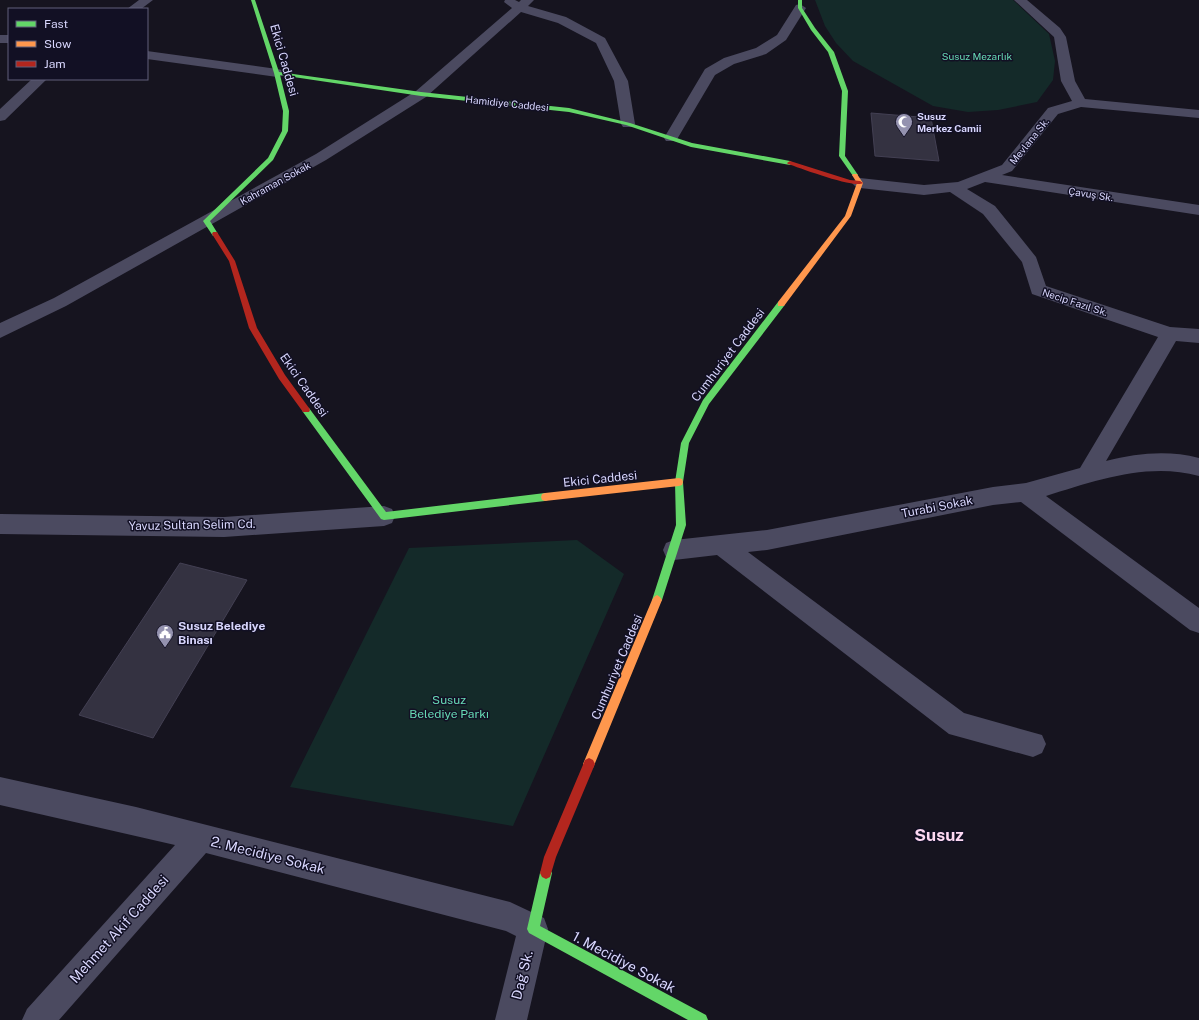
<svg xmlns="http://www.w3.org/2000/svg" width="1199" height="1020" viewBox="0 0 1199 1020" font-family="'Public Sans',sans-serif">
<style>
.green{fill:#142a29}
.building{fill:#343241;stroke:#434053}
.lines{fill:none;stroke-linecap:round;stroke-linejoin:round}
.street{fill:#4b4a60;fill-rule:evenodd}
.fast{fill:#63d668;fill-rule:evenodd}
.slow{fill:#ff974d;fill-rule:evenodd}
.jam{fill:#b3261e;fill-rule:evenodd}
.labels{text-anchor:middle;stroke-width:3;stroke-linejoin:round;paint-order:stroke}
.far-park-label{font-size:10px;fill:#66d9b4;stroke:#121024}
.far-street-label{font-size:10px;fill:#d8d6fd;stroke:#121024}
.far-poi-label{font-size:10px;font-weight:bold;fill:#d8d6fd;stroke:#121024;text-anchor:start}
.street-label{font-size:12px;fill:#d8d6fd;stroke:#121024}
.poi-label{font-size:12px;font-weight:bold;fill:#d8d6fd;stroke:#121024;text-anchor:start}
.park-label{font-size:12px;fill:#66d9b4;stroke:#121024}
.near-street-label{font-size:14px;fill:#d8d6fd;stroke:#121024}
.near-quarter-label{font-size:17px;font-weight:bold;fill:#fdd8f2;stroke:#121024}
</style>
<rect width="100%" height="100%" fill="#16141f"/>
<path class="green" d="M815 0H1013L1049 34 1055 61 1053 80 1037 102 998 110 968 112 933 106 853 61 836 43 825 26Z
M577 540 624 574 513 826 290 787 409 548Z"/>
<path class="building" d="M871 113 931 118 939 161 875 156Z
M180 563 247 580 153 738 79 715Z"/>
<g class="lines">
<path class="street" d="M139 0H153L141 9H127Z
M505 0H515L519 2 521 0H534L528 6 566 17 605 38 628 81 635 124 633 127H623L621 124 614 81 596 43 558 23 521 12 426 97 326 160 66 306 0 338V323L54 298 316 154 416 91 512 8 504 2Z
M1014 0H1027L1060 28 1066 37 1075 81 1085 99 1199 110V118L1081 107 1058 114 1012 171 1002 175 1199 205V215L985 182 967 189 995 206 1036 257 1046 286 1170 327 1199 329V343L1176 341 1106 461C1138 453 1168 450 1199 458V476C1147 462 1095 481 1046 496L1199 608V633L1190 630 1021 502 993 505 767 550 748 552 964 713 1042 735 1046 744 1042 753 1033 757 949 734 717 555 674 560 666 557 663 550 666 543 674 540 767 530 993 487 1026 483 1080 468 1158 337 1032 294 1022 262 983 214 950 192 924 195 860 188 855 186 852 183 855 180 860 178 924 185 958 182 1002 165 1048 108 1072 101 1061 81 1054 37Z
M800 4 806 8 786 40 766 54 734 64 715 75 676 141H666L664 138 705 69 724 58 756 48 777 35 796 5Z
M0 35H9V43H0Z
M147 51 277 69 282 70 284 73 282 76 277 77 147 59Z
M32 79H47L5 120 0 121V109Z
M384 506 392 509 395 516 392 523 384 526 224 537 0 534V514L224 517Z
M0 777 136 807 510 902 544 918 548 929 527 1020H495L516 936 506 931 206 853 59 1020H22L27 1009 175 845 0 805Z"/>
<path class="fast" d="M251 0H255L279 72 421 92 569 108 630 123 692 143 790 161 793 163 790 165 691 147 626 125 569 112 421 96 280 75 289 111 288 131 273 160 210 221 218 234 217 236H213L203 221 204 220 268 158 282 131 283 111 274 73Z
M798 0H802V8L815 28 834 52 848 91 845 156 858 175 857 176H853L839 156 842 91 828 52 811 30 798 8Z
M781 301 785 304 784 306 709 404 689 443 683 482 686 525 662 600 660 603 657 605 654 603 652 600 676 525 675 482 681 443 703 400 778 302Z
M306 407 309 408 386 512 545 493 548 494 549 497 548 500 545 501 384 520 381 519 303 412 302 410Z
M546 867 550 869 552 873 540 926 706 1015 708 1020H688L529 933 527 929 540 873 542 869Z"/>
<path class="slow" d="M853 174H857L863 183 851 216 784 306H778V302L845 216 857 183 852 175Z
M679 478 682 479 683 482 682 485 679 486 545 501 542 500 541 497 542 494 545 493Z
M657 595 660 597 662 600 593 768 589 770 585 768 583 764 652 600 654 597Z"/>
<path class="jam" d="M790 161 850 180 860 181 863 183C855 189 800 168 788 164L787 163Z
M213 232H217L235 261 257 328 285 375 309 408 310 410 309 412H303L279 379 249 328 229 261 212 234Z
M589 758 593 760 595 764 556 857 550 877 546 879 542 877 540 873 544 857 585 760Z"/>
</g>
<defs>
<symbol id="mosque-pin" viewBox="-11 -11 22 30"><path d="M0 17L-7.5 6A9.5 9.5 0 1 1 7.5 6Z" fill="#9492af" stroke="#121024"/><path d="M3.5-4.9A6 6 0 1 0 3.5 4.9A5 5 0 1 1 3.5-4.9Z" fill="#fff"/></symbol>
<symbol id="civic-pin" viewBox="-11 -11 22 30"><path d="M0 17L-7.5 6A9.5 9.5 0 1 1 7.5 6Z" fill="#9492af" stroke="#121024"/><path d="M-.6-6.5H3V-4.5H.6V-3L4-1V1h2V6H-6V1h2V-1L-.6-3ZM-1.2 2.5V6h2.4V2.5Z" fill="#fff"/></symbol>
</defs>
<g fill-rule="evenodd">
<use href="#mosque-pin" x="894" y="112" width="20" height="27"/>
<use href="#civic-pin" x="155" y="623" width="20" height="27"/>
</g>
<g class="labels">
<g class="far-park-label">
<text x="977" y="60">Susuz Mezarlık</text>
</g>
<g class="far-street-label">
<text transform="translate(507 103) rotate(6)" y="4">Hamidiye Caddesi</text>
<text transform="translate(1029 141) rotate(-51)" y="4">Mevlana Sk.</text>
<text transform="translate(275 183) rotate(-29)" y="4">Kahraman Sokak</text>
<text transform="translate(1091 194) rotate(9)" y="4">Çavuş Sk.</text>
<text transform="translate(1075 302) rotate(18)" y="4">Necip Fazıl Sk.</text>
</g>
<g class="far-poi-label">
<text x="917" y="120">Susuz<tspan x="917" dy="12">Merkez Camii</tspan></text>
</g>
<g class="street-label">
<text transform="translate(284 60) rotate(74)" y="4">Ekici Caddesi</text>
<text transform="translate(728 355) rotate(-53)" y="4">Cumhuriyet Caddesi</text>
<text transform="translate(304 385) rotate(55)" y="4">Ekici Caddesi</text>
<text transform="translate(600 479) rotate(-6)" y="4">Ekici Caddesi</text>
<text transform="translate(937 507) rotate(-11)" y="4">Turabi Sokak</text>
<text transform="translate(192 525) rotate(-1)" y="4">Yavuz Sultan Selim Cd.</text>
<text transform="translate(617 667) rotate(-67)" y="4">Cumhuriyet Caddesi</text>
</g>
<g class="poi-label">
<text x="178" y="630">Susuz Belediye<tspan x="178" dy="14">Binası</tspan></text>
</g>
<g class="park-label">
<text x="449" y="704">Susuz<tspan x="449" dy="14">Belediye Parkı</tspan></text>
</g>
<g class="near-street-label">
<text transform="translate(268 855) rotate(14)" y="5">2. Mecidiye Sokak</text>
<text transform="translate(119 929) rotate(-48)" y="5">Mehmet Akif Caddesi</text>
<text transform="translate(624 962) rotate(28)" y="5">1. Mecidiye Sokak</text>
<text transform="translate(522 975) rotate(-76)" y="5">Dağ Sk.</text>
</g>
<g class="near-quarter-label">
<text x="939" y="841">Susuz</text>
</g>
</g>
<rect x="8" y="8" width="140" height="72" fill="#121024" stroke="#615f7b"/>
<rect x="16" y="21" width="20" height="6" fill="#63d668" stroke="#615f7b"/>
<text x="44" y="28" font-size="12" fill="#d8d6fd">Fast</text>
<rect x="16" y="41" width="20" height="6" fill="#ff974d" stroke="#615f7b"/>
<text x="44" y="48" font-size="12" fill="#d8d6fd">Slow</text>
<rect x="16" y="61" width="20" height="6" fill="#b3261e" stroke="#615f7b"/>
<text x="44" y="68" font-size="12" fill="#d8d6fd">Jam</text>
</svg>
